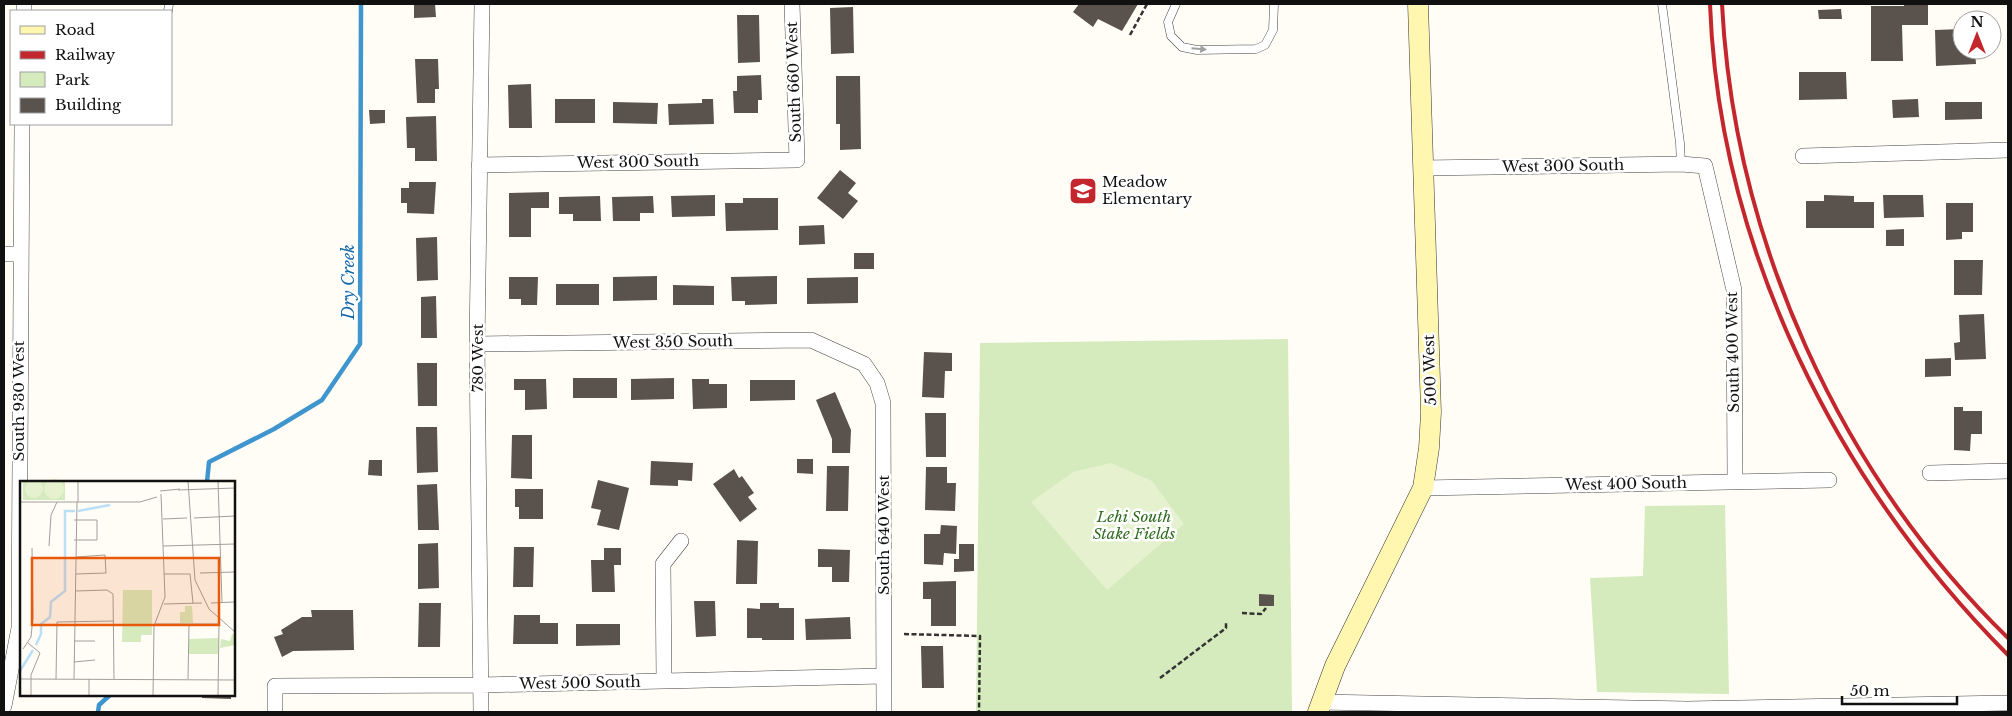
<svg xmlns="http://www.w3.org/2000/svg" width="2012" height="716" viewBox="0 0 2012 716" font-family="'Libre Baskerville',serif">
<style>
.green{fill:#d5ebbd}
.pitch{fill:#e6f2cf}
.lines{fill:none;stroke-linecap:round;stroke-linejoin:round}
.stream{stroke:#3f96cf;stroke-width:4.5}
.building{fill:#5a524d}
.lane-casing{stroke:#444;stroke-width:9}
.street-casing{stroke:#444;stroke-width:16}
.secondary-casing{stroke:#333;stroke-width:21}
.path{stroke:#333;stroke-width:2.5;stroke-dasharray:5 2.5;stroke-linecap:butt}
.lane{stroke:#fff;stroke-width:8}
.street{stroke:#fff;stroke-width:15}
.secondary{stroke:#fff6b0;stroke-width:20}
.rail{stroke:#c4262e;stroke-width:4}
.oneway{fill:#a0a0a0}
.labels{text-anchor:middle;stroke-width:5;stroke-linejoin:round;paint-order:stroke}
.street-label{font-size:15px;fill:#111;stroke:#fff}
.poi-label{font-size:15px;fill:#111;stroke:#fff;text-anchor:start}
.park-label{font-size:15px;font-style:italic;fill:#2f6b1f;stroke:#fff}
.water-label{font-size:16px;font-style:italic;fill:#1768a6;stroke:#fff}
.inset-river{fill:none;stroke:#b9e0f7;stroke-width:2.5}
.inset-road{fill:none;stroke:#a09f9a;stroke-width:1}
.view{fill:#e8590c;fill-opacity:0.15;stroke:#e8590c;stroke-width:2.5}
.inset-edge{fill:none;stroke:#111;stroke-width:2.5}
</style>
<rect width="100%" height="100%" fill="#fffdf5"/>
<path class="green" d="M1288 339 1292 712H976L980 343Z
M1725 505 1729 694 1597 692 1590 578 1643 576 1645 506Z"/>
<path class="pitch" d="M1111 463 1152 481 1184 524 1107 590 1031 502 1073 472Z"/>
<g class="lines">
<path class="stream" d="M207 482 209 462 274 429 322 400 360 344 361 4
M98 712 99 705 110 695"/>
</g>
<path class="building" d="M414 4H435L436 17 414 18Z
M1079 4H1138L1122 31 1098 19 1093 27 1073 12Z
M1904 4H1928V25H1902L1903 61H1871V6H1904Z
M853 7 854 53 831 54 830 8Z
M1841 9 1842 19H1819L1818 10Z
M737 15H759L760 62 738 63Z
M1962 29V50H1975L1976 64 1936 66 1935 30Z
M415 59H438L439 89H435V103H417Z
M1799 72H1846L1847 99 1799 100Z
M761 75 762 100H758V113H734L733 91H737V76Z
M836 76H860L861 149 840 150V124H836Z
M531 84 532 128H509L508 85Z
M555 99H595V123H555Z
M702 99H713L714 124 669 125 668 104 702 103Z
M1918 99 1919 117 1893 118 1892 100Z
M613 102 658 103 657 124 613 123Z
M1945 102H1982V119L1945 120Z
M369 110H385V123L370 124Z
M436 116 437 161H415V148H407L406 117Z
M840 170 856 183 848 193 858 201 843 219 817 198Z
M409 182H436L434 214 407 213V203H401V188H409Z
M549 192V208H531V237H509V193Z
M715 195V216L672 217 671 196Z
M1824 195 1854 196V202H1874V228H1806V201H1824Z
M1883 195H1923L1924 217 1884 218Z
M600 196 601 221H573V214H559V197Z
M653 196 654 213H640V221H613L612 197Z
M743 198H778V230L726 231 725 203H743Z
M1946 203H1973V232H1962V239L1946 240Z
M824 225 825 244 799 245V226Z
M1904 229V246H1886V230Z
M437 237 438 280 417 281 416 238Z
M854 253H874V269H854Z
M1954 260H1983L1982 295H1954Z
M657 276V300L613 301V277Z
M777 276V304L745 305V301H732L731 277Z
M509 277H538L537 305H521V299H509Z
M858 277V303L807 304V278Z
M556 284H599V305H556Z
M673 285 714 286V305H673Z
M436 296 437 338H421V297Z
M1984 314 1986 359 1955 360 1954 343 1960 342 1959 315Z
M924 352 952 353V371H945L944 398 922 397Z
M1951 358V376L1925 377V359Z
M417 363H437V406H418Z
M573 378H617V398H573Z
M674 378V399L631 400V379Z
M514 379H546L547 409 525 410V390H514Z
M692 379H709V384H727V408L693 409Z
M750 380H795V400L750 401Z
M835 392 851 430 850 453H832V439L816 400Z
M1954 407H1963V411H1982V434H1971L1970 451 1954 450Z
M925 413H946V457H926Z
M416 427H437L438 472 417 473Z
M512 435H532V479L511 478Z
M797 459H813V474L797 473Z
M369 460H382V476L368 475Z
M651 461 693 463 692 481 678 480V486L650 485Z
M827 466H849L848 511H826Z
M926 467H947V483H956L955 511 925 510Z
M734 469 739 478 742 476 754 493 748 497 757 509 740 522 713 484Z
M598 480 629 488 619 530 597 525 601 510 591 508Z
M437 484 439 530H418L417 485Z
M515 489H543V519H519V507H515Z
M941 525 957 526 956 554 944 553 943 565 924 564V534H940Z
M737 540 758 541 757 584H736Z
M438 543 439 588 418 589V544Z
M959 544H974V571L954 572V559H959Z
M514 547H534L533 587H513Z
M604 548H621V565H614L615 592H592L591 560H604Z
M818 549 850 550 849 582H832V567H818Z
M956 581V626H931V599H923V582Z
M1259 594 1274 595V606H1259Z
M694 601H715L716 636 696 637Z
M419 603H441L440 647H418Z
M760 603H779V608H794V640H762V638H747V608L760 609Z
M311 610H353L354 650 293 651 282 657 274 637 283 634 281 630 302 617H312Z
M514 615H540V623H558V644H513Z
M850 617 851 639 806 640 805 619Z
M576 624H620V645L576 646Z
M921 646H943L944 688H922Z
M202 695H231V699L202 698Z"/>
<g class="lines">
<defs>
<path id="lane" d="M1176 4 1168 22 1171 36 1182 47 1197 50 1256 49 1265 45 1273 30 1274 4
M1662 4 1680 143 1681 164
M168 11 169 4"/>
<path id="street" d="M24 11V4
M1803 156 2008 150
M479 165 797 160 792 4
M1422 168 1681 164 1705 166 1734 290 1735 481
M4 254H20
M477 344 811 340 864 364 877 383 883 403 884 712
M1930 473 2008 471
M1423 488 1829 480
M664 681 663 564 681 541
M1320 702 1687 709 2008 703
M4 706 19 628 22 124
M275 712V686L481 685 884 676
M481 712 477 344 482 4"/>
<path id="secondary" d="M1318 712 1335 666 1423 488 1429 448 1431 412 1418 4"/>
</defs>
<use href="#lane" class="lane-casing"/>
<use href="#street" class="street-casing"/>
<use href="#secondary" class="secondary-casing"/>
<path class="path" d="M1130 35 1147 4
M1242 613 1261 614 1266 608
M904 634 980 636 979 712
M1160 678 1226 628V622"/>
<use href="#lane" class="lane"/>
<use href="#street" class="street"/>
<use href="#secondary" class="secondary"/>
<path class="rail" d="M1710 4C1719 249 1837 483 2008 655
M1722 4C1734 239 1839 473 2008 638"/>
</g>
<defs><path id="oneway-solid" d="M-6-.8H1V-3.2L6.5 0L1 3.2V.8H-6Z" transform="scale(1.25)"/></defs>
<use class="oneway" href="#oneway-solid" transform="translate(1199 49) rotate(5)"/>
<defs>
<symbol id="school-square" viewBox="-11 -11 22 22"><rect x="-9" y="-9" width="18" height="18" rx="4" fill="#c4262e" stroke="#fff"/><path d="M0-5L7-2L0 1L-7-2ZM-4 1L0 2.5L4 1V4Q0 6-4 4Z" fill="#fff"/></symbol>
</defs>
<g fill-rule="evenodd">
<use href="#school-square" x="1067" y="175" width="32" height="32"/>
</g>
<g class="labels">
<g class="street-label">
<text transform="translate(794 82) rotate(-92)" y="5">South 660 West</text>
<text transform="translate(638 162) rotate(-1)" y="5">West 300 South</text>
<text transform="translate(1563 166) rotate(-1)" y="5">West 300 South</text>
<text transform="translate(673 342) rotate(-1)" y="5">West 350 South</text>
<text transform="translate(1733 352) rotate(-91)" y="5">South 400 West</text>
<text transform="translate(478 358) rotate(-90)" y="5">780 West</text>
<text transform="translate(1430 370) rotate(-92)" y="5">500 West</text>
<text transform="translate(19 401) rotate(-90)" y="5">South 930 West</text>
<text transform="translate(1626 484) rotate(-1)" y="5">West 400 South</text>
<text transform="translate(884 535) rotate(-90)" y="5">South 640 West</text>
<text transform="translate(580 683) rotate(-1)" y="5">West 500 South</text>
</g>
<g class="poi-label">
<text x="1102" y="187">Meadow<tspan x="1102" dy="17">Elementary</tspan></text>
</g>
<g class="park-label">
<text x="1134" y="522">Lehi South<tspan x="1134" dy="17">Stake Fields</tspan></text>
</g>
<g class="water-label">
<text transform="translate(348 282) rotate(-90)" y="6">Dry Creek</text>
</g>
</g>
<g transform="translate(20 481)">
<rect width="215" height="215" fill="#fffdf5"/>
<path d="M3 0H45V19H3ZM103 109H132V154H121V161H102ZM165 125H172L173 142H160V131H165ZM212 153 215 154V164L200 167 201 158 210 160ZM198 157V173H169V158Z" fill="#d5ebbd"/>
<path d="M24 8a10 10 0 1 1 20 0a10 10 0 1 1-20 0ZM5 8a9 9 0 1 1 18 0a9 9 0 1 1-18 0Z" fill="#e6f2cf"/>
<path class="inset-river" d="M58 30 90 24M16 164 21 153V143L30 136 31 121 45 110V30H55M0 190 13 169"/>
<path class="inset-road" d="M168 0 175 99 189 128 215 151M198 0 202 121M158 9 215 7M140 10 160 8M0 21H120L137 16M58 21V0M174 37 215 35M143 38 167 37M54 39H77V59H54M29 65 31 34 37 21M143 65 215 63M180 92 215 91M56 93 86 92 85 74 56 76M144 93H170L173 122M56 110 87 109 93 113 94 198M191 122 215 121M144 123 182 122M135 143H199L198 215M54 160H75M8 162 20 172 11 194V215M3 168 11 156 13 136 12 67M54 181 75 179M0 198 215 199M36 198 37 141 94 140M54 198 57 21M168 198 169 144M69 215V198M133 215 134 145 145 116 141 13"/>
<path class="view" d="M12 77H199V144H12Z"/>
<rect width="215" height="215" class="inset-edge"/>
</g>
<rect width="2012" height="716" fill="none" stroke="#111111" stroke-width="10"/>
<rect x="10" y="10" width="162" height="115" fill="#ffffff" stroke="#a0a0a0"/>
<rect x="20" y="26" width="25" height="8" fill="#fff6b0" stroke="#a0a0a0"/>
<text x="55" y="35" font-size="15" fill="#111111">Road</text>
<rect x="20" y="51" width="25" height="8" fill="#c4262e" stroke="#a0a0a0"/>
<text x="55" y="60" font-size="15" fill="#111111">Railway</text>
<rect x="20" y="72" width="25" height="15" fill="#d5ebbd" stroke="#a0a0a0"/>
<text x="55" y="85" font-size="15" fill="#111111">Park</text>
<rect x="20" y="98" width="25" height="15" fill="#5a524d" stroke="#a0a0a0"/>
<text x="55" y="110" font-size="15" fill="#111111">Building</text>
<g transform="translate(1977 35)"><circle r="24" fill="#ffffff" stroke="#a0a0a0"/>
<path d="M0-4L9 19L0 12L-9 19Z" fill="#c4262e"/>
<text y="-8" font-size="14" font-weight="bold" text-anchor="middle" fill="#111111">N</text>
</g>
<path d="M1842 696v8h115v-8" fill="none" stroke="#111111" stroke-width="2.5"/>
<text x="1850" y="696" font-size="15" fill="#111111" stroke="#ffffff" stroke-width="4" paint-order="stroke">50 m</text>
</svg>
